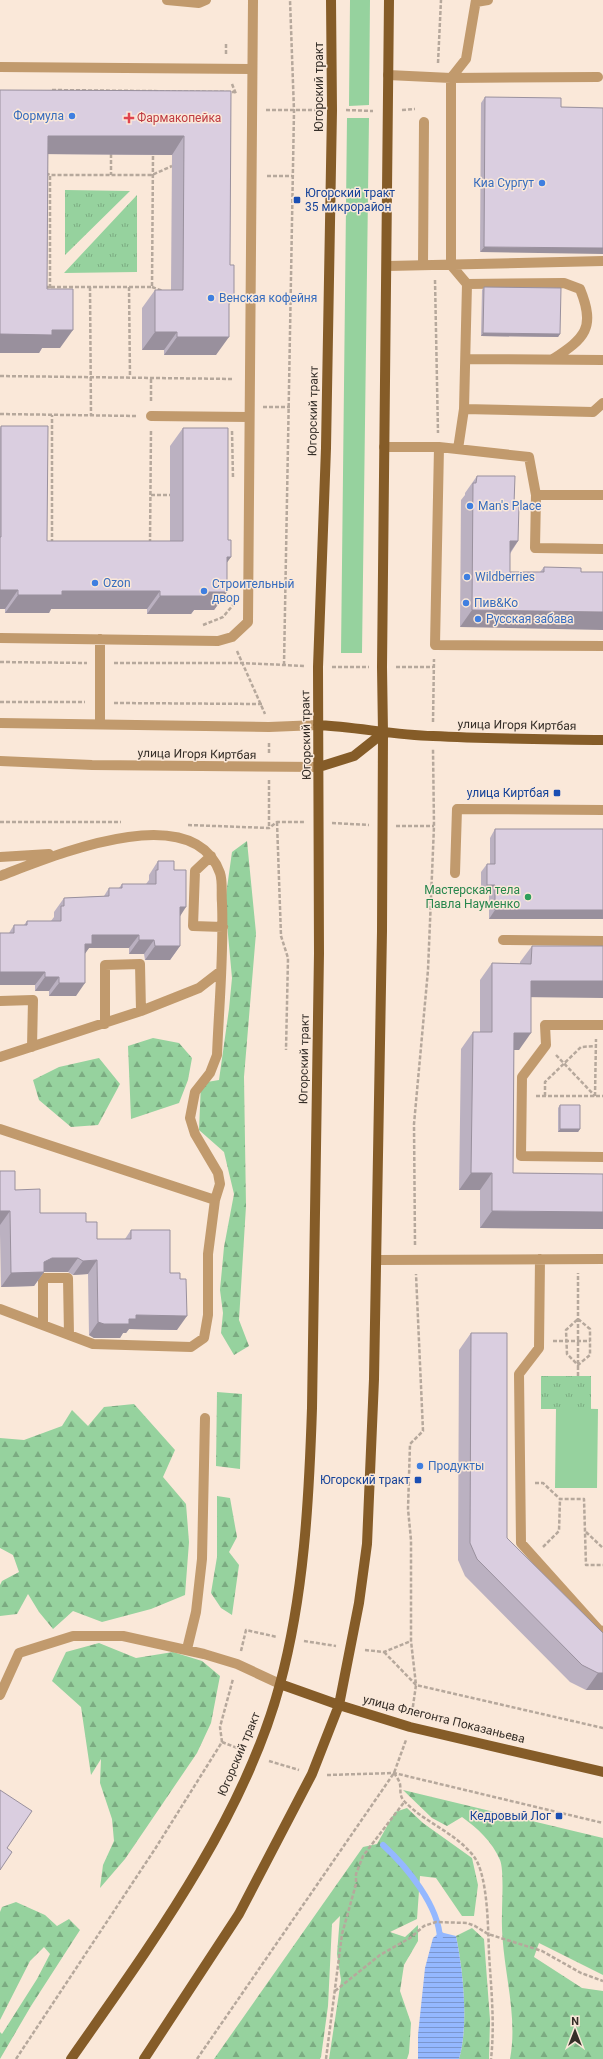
<svg xmlns="http://www.w3.org/2000/svg" width="603" height="2059" viewBox="0 0 603 2059" font-family="Roboto,sans-serif">
<style>
.grass{fill:#96d29e}
.forest{fill:url(#forest-firs)}
.park{fill:url(#park-tufts)}
.water{fill:url(#water-rules)}
.lines{fill:none;stroke-linecap:round;stroke-linejoin:round}
.stream{stroke:#94b8ff;stroke-width:6}
.path{stroke:#b6a89c;stroke-width:2.5;stroke-dasharray:4 2;stroke-linecap:butt}
.minor{stroke:#c19a6d;stroke-width:10}
.major{stroke:#855c28;stroke-width:10}
.wall{fill:#bbb1c1}
.shaded-wall{fill:#99909d}
.building{fill:#dacee0;stroke:#99909d}
.shop-dot{fill:#3f7fe0;stroke:#fae8d9;stroke-width:1.5}
.health-dot{fill:#e0444e;stroke:#fae8d9;stroke-width:1.5}
.transit-dot{fill:#1a4fb4;stroke:#fae8d9;stroke-width:1.5}
.leisure-dot{fill:#2e9e5b;stroke:#fae8d9;stroke-width:1.5}
.labels{text-anchor:middle;stroke-width:3;stroke-linejoin:round;paint-order:stroke}
.street-label{font-size:12px;fill:#352e28;stroke:#fae8d9}
.shop-label{font-size:12px;fill:#366cbe;stroke:#fae8d9;text-anchor:start}
.health-label{font-size:12px;fill:#be3a42;stroke:#fae8d9;text-anchor:start}
.transit-label{font-size:12px;fill:#164399;stroke:#fae8d9;text-anchor:end}
.leisure-label{font-size:12px;fill:#27864d;stroke:#fae8d9;text-anchor:end}
</style>
<defs>
<pattern id="forest-firs" width="22" height="20" patternUnits="userSpaceOnUse"><rect width="22" height="20" fill="#96d29e"/><path d="M5 1l3.5 6h-7zM16 11l3.5 6h-7z" fill="#7bab81"/></pattern>
<pattern id="park-tufts" width="24" height="20" patternUnits="userSpaceOnUse"><rect width="24" height="20" fill="#96d29e"/><path d="M3 7l-1-3M5 7V3M7 7l1-3M15 17l-1-3M17 17v-4M19 17l1-3" fill="none" stroke="#7bab81"/></pattern>
<pattern id="water-rules" width="6" height="5" patternUnits="userSpaceOnUse"><rect width="6" height="5" fill="#94b8ff"/><path d="M0 2.5h6" fill="none" stroke="#7a96ce"/></pattern>
</defs>
<rect width="100%" height="100%" fill="#fae8d9"/>
<path class="grass" d="M350 0H370L369 105 349 106Z
M347 118H369L362 653H341Z
M556 1408 598 1409 597 1488H555Z"/>
<path class="forest" d="M247 841 256 933 244 1077 246 1206 239 1320 249 1346 234 1355 221 1333 223 1313 220 1290 224 1247 234 1194 224 1152 199 1130 201 1083 219 1080 229 1009 232 978 225 902 232 852Z
M153 1038 179 1043 192 1058 188 1080 179 1103 131 1119 128 1046Z
M99 1058 120 1084 98 1125 71 1127 39 1100 33 1080 59 1067Z
M217 1392 242 1394 240 1469 216 1466Z
M134 1404 175 1450 163 1477 186 1504 189 1542 185 1595 151 1609 102 1622 73 1611 53 1629 39 1612 28 1594 17 1614 0 1616V1585L2 1581 19 1572 13 1555 0 1548V1438L24 1440 62 1426 72 1410 88 1426 104 1407Z
M217 1496 230 1498 237 1537 229 1552 239 1565 232 1615 221 1608 211 1593 217 1557Z
M99 1643 136 1658 173 1652 202 1661 220 1676 211 1723 197 1753 125 1859 100 1888 103 1865 114 1841 112 1819 100 1783 101 1759 91 1775 81 1707 52 1681 66 1652Z
M403 1790 603 1838V1975L539 1943 534 1957 582 1988 603 1991V2059H510C519 2012 500 1962 502 1914 502 1902 504 1869 500 1860 492 1841 478 1829 462 1817L447 1826 432 1818Z
M407 1808 423 1823 472 1858 478 1885 474 1916H462L436 1878 420 1876 417 1919 390 1932 405 1937 418 1925V1941L404 1965 400 1991 411 2023 409 2053 407 2059H329L341 1980 337 1954 340 1916 332 1924 328 2006 321 2057 320 2059H214L363 1847 377 1844 395 1812Z
M16 1902 45 1915 57 1926 69 1919 80 1930 31 2006 0 2059V2032L2 2034 37 1979 50 1954 44 1947 30 1961 0 2020V1912L2 1907Z
M472 1928 484 1939 490 2020 489 2059H459C469 2026 463 1970 456 1936Z"/>
<path class="park" d="M65 190 130 191 65 255Z
M137 195V272L64 273Z
M541 1376H591V1409H541Z"/>
<path class="water" d="M440 1932 456 1936C463 1970 469 2026 459 2059H418V2035L425 1968 433 1938Z"/>
<g class="lines">
<path class="stream" d="M383 1845C407 1867 439 1906 440 1939"/>
<path class="path" d="M226 54V43
M438 63 441 0
M232 84 236 94
M52 90 237 92
M266 110H317
M346 110 373 111
M402 110 415 109
M111 154V175
M46 173 50 175H152L172 166
M267 176H292
M435 280 438 433
M45 287H152L153 155
M90 287 91 416
M129 287 130 377
M152 287 163 291
M50 288V175
M0 376 234 379
M151 401V378
M263 407H290
M0 414 137 416
M232 431 233 478
M151 495H170
M52 543V415
M150 543 151 430
M203 625 223 617 233 605
M237 651 265 714
M0 662 87 663
M114 663H242L305 666
M284 665 294 111 290 0
M332 667H369
M396 667H433
M0 702H85
M114 703 262 704
M433 722 434 659
M269 753V742
M269 780V828
M0 822H121
M277 822 281 936 288 958 286 1050
M332 823 369 825
M188 825 269 828 277 822H304
M396 826H434
M556 1055 595 1096
M536 1096H603
M545 1096V1082L581 1047 596 1046
M595 1096 596 1039
M415 1245 414 1124 428 970 434 826 433 749
M578 1319 590 1329V1355L578 1365 567 1354 566 1330Z
M553 1341H590
M578 1376V1273
M535 1483H543L560 1499H584L586 1565H603
M586 1532 603 1548
M543 1547 559 1531 560 1499
M304 1641 336 1646
M365 1650 384 1652 411 1641
M241 1651 246 1630 277 1637
M384 1652 416 1685 603 1728
M412 1713 416 1685 411 1641V1540L408 1509 410 1444 423 1431 416 1274
M222 1742 242 1750
M269 1761 299 1770
M394 1773C396 1776 399 1780 400 1784 401 1790 399 1795 404 1801 424 1822 452 1831 471 1853 478 1860 481 1871 483 1880 488 1904 488 1929 489 1953 491 1988 495 2023 491 2059
M327 1775 394 1773 603 1823
M335 1991 380 1955 410 1938 424 1926 436 1922 467 1923 475 1926 488 1934 542 1951 581 1973 603 1981
M16 2059 155 1849 222 1742 220 1727 233 1679
M197 2059 394 1773 406 1740
M326 2059 342 1934 356 1884V1874L363 1856 405 1801"/>
<path class="minor" d="M167 0 199 3 206 0
M476 0 466 59 451 78V265L467 284 464 409 593 412 603 403
M476 2 488 0
M0 67 251 69
M388 75 451 78 598 77
M423 265 424 122
M388 266 603 261
M467 284 564 283 580 289C596 328 585 338 553 359
M466 359 603 360
M151 416 249 417
M384 447H439L529 457 536 495 535 548 603 549
M439 447 435 645 603 646
M458 449 464 409
M536 495H603
M0 638 218 641 232 637 248 622 253 0
M0 723 269 727 318 725
M100 724V639
M0 761 92 765 319 767
M211 856 195 871 193 926 223 927
M0 857 49 854
M455 873 457 809 603 810
M0 876C51 857 192 796 220 873 223 882 221 894 222 903 224 954 219 1004 217 1055L210 1073 195 1092 190 1118 195 1134 218 1173 220 1184 215 1200 208 1254V1315L204 1338 191 1347 93 1344 0 1309
M503 940 603 941
M0 1001 33 1000 32 1047
M105 1024V965L140 964 141 1011
M603 1025H545L546 1045 522 1077 521 1156 603 1157
M0 1057 141 1011 199 988 221 971
M0 1129 215 1200
M540 1259 539 1348 519 1374 521 1543 599 1630 603 1631
M377 1260 603 1259
M43 1325V1278H68L69 1335
M187 1649 196 1612 202 1559 205 1418
M0 1695 19 1653 73 1636H123L204 1654 237 1664 280 1684"/>
<path class="major" d="M318 725C357 727 394 735 433 736 490 739 546 739 603 740
M319 767 354 756 383 733
M280 1684 339 1705 410 1727 603 1772
M71 2059C150 1946 244 1819 280 1684 304 1595 309 1500 312 1408L319 953 318 667 326 448 332 110 331 0
M144 2059 239 1914 312 1774 339 1705 359 1603 367 1544 374 1379 382 931 383 733 382 667 389 0"/>
</g>
<path class="wall" d="M0 90 231 91 229 304 216 355H164V350H142V308L155 290H171L172 155 48 154 47 289 60 348H42L39 353Z
M485 97 561 107 603 108 480 252 481 103Z
M484 287 560 334 558 337 481 336 482 290Z
M1 426 47 541H170V446L183 428 228 540 231 557 227 562V592L214 610H194L191 614H147V609H51L49 613H5V609H0V428Z
M477 476 514 504 518 541 510 554V572H540L544 567 581 572 460 627 461 500 465 495V493Z
M495 829 603 919H489V893H481V872L487 864H490V838Z
M158 861 174 870 180 916V946L170 960H145L144 954H129V948H89L85 953 76 996H49V991H35V985H0L9 933 14 925H24L27 921H51L54 917V912L64 898 104 896 109 888H119L122 884H146L149 880V875Z
M532 946 531 998 519 1050H514L513 1173 603 1174V1229L480 1228V1190H459L461 1049 473 1032H480V980L492 963 520 964V962Z
M560 1105 580 1129 578 1132H558V1108Z
M0 1171 15 1190 40 1213 86 1222 97 1239H125L131 1230 170 1273 177 1330 129 1329 126 1333H123L120 1338H94L89 1335 88 1274 73 1275 68 1272H44L34 1286 1 1287 0 1234Z
M471 1333 507 1538 603 1633V1690H586L570 1682 465 1576 458 1560 459 1350Z"/>
<path class="shaded-wall" d="M48 136H184L172 155 35 154Z
M484 247 603 248V254L480 252Z
M229 298H234L221 316Z
M52 330H73L60 348H42L39 353H0V334Z
M155 332H177L164 350H142Z
M483 333 560 334 558 337 481 336Z
M177 337H229L216 355H164Z
M510 541H518L506 558Z
M227 557H231L218 575Z
M0 590H18L5 609H0Z
M62 591H160L147 609H51L49 613H5L18 595Z
M204 592H227L214 610H194L191 614H147L160 596Z
M472 610 603 612V630L460 627Z
M487 885H495L489 893H481Z
M180 907H186L177 921Z
M495 910H603V919H489Z
M92 935H139L129 948H89L82 958H76Z
M139 940H154L144 954H129Z
M155 946H180L170 960H145Z
M0 972H45L35 985H0Z
M45 977H59L49 991H35Z
M531 981H603V998L519 997Z
M59 983H85L76 996H49Z
M514 1033H531L519 1050H502Z
M560 1129H580L578 1132H558Z
M471 1173H492L480 1190H459Z
M0 1211H10L0 1225Z
M492 1211 603 1212V1229L480 1228Z
M52 1258H78L68 1272H43H44L34 1286 1 1287 11 1273 44 1262Z
M97 1260 88 1274 73 1275 83 1261Z
M136 1315 187 1316 177 1330 129 1329 126 1333H123L120 1338H94L89 1335 98 1322 129 1319Z
M598 1673H603V1690H586Z"/>
<path class="building" d="M0 90 231 91 230 265H234V298H229V337H177V332H155V290H183L184 136H48L47 289H73V330H52V335L0 334Z
M485 97 561 98V107L603 108V248L484 247Z
M484 287 561 288 560 334 483 333Z
M1 426H48L47 541H183V428H228V540H231V557H227V592H204V596H160V591H62V595H18V590H0V537H1Z
M477 476H515L514 504H519L518 541H510V572H544V567L581 568V572H603V612L472 610 473 483H476Z
M495 829H603V910H495V885H487V864H495Z
M158 861H174V870H186V907H180V946H155L154 940H139V935H92V944H85V983H59V977H45V972H0V933H14V925H27V921H61V906H64V898L109 896V888H122V884H156V870H158Z
M532 946H603V981H531V1033H514L513 1173 603 1174V1212L492 1211V1173H471L473 1032H492V963L531 964Z
M560 1105H580V1129H560Z
M0 1171H15V1190L40 1189V1213H86V1222H97V1239H131V1230H170V1273H180V1279H186L187 1316 136 1315V1319H129V1324H104L98 1322 97 1260 83 1261 78 1258H52L44 1262V1272L11 1273 10 1211H0Z
M471 1333H507V1538L603 1633V1673H598L582 1665 477 1559 470 1543Z
M0 1790 32 1811 7 1848 12 1852 0 1870Z"/>
<g class="shop-dot">
<circle cx="72" cy="116" r="4"/>
<circle cx="542" cy="183" r="4"/>
<circle cx="211" cy="298" r="4"/>
<circle cx="470" cy="506" r="4"/>
<circle cx="467" cy="577" r="4"/>
<circle cx="95" cy="583" r="4"/>
<circle cx="204" cy="591" r="4"/>
<circle cx="466" cy="603" r="4"/>
<circle cx="478" cy="619" r="4"/>
<circle cx="420" cy="1466" r="4"/>
</g>
<path class="health-dot" d="M127 112h4v4h4v4h-4v4h-4v-4h-4v-4h4z"/>
<g class="transit-dot">
<rect x="293" y="196" width="8" height="8" rx="2"/>
<rect x="553" y="789" width="8" height="8" rx="2"/>
<rect x="414" y="1476" width="8" height="8" rx="2"/>
<rect x="555" y="1812" width="8" height="8" rx="2"/>
</g>
<circle class="leisure-dot" cx="528" cy="897" r="4"/>
<g class="labels">
<g class="street-label">
<text transform="translate(319 87) rotate(-90)" y="4">Югорский тракт</text>
<text transform="translate(313 411) rotate(-89)" y="4">Югорский тракт</text>
<text transform="translate(517 725) rotate(1)" y="4">улица Игоря Киртбая</text>
<text transform="translate(306 735) rotate(-91)" y="4">Югорский тракт</text>
<text transform="translate(197 754) rotate(1)" y="4">улица Игоря Киртбая</text>
<text transform="translate(304 1059) rotate(-89)" y="4">Югорский тракт</text>
<text transform="translate(444 1719) rotate(14)" y="4">улица Флегонта Показаньева</text>
<text transform="translate(239 1754) rotate(-67)" y="4">Югорский тракт</text>
</g>
<g class="shop-label">
<text x="64" y="120" text-anchor="end">Формула</text>
<text x="534" y="187" text-anchor="end">Киа Сургут</text>
<text x="219" y="302">Венская кофейня</text>
<text x="478" y="510">Man's Place</text>
<text x="475" y="581">Wildberries</text>
<text x="103" y="587">Ozon</text>
<text x="212" y="588">Строительный<tspan x="212" dy="14">двор</tspan></text>
<text x="474" y="607">Пив&amp;Ко</text>
<text x="486" y="623">Русская забава</text>
<text x="428" y="1470">Продукты</text>
</g>
<g class="health-label">
<text x="137" y="122">Фармакопейка</text>
</g>
<g class="transit-label">
<text x="305" y="197" text-anchor="start">Югорский тракт<tspan x="305" dy="14">35 микрорайон</tspan></text>
<text x="549" y="797">улица Киртбая</text>
<text x="410" y="1484">Югорский тракт</text>
<text x="551" y="1820">Кедровый Лог</text>
</g>
<g class="leisure-label">
<text x="520" y="894">Мастерская тела<tspan x="520" dy="14">Павла Науменко</tspan></text>
</g>
</g>
<g transform="translate(575 2031)" stroke="#fae8d9" stroke-width="3" paint-order="stroke">
<path d="M0-3L7 15L0 10L-7 15Z" fill="#352e28"/>
<text y="-6" font-size="11" font-weight="bold" text-anchor="middle" fill="#352e28">N</text>
</g>
</svg>
